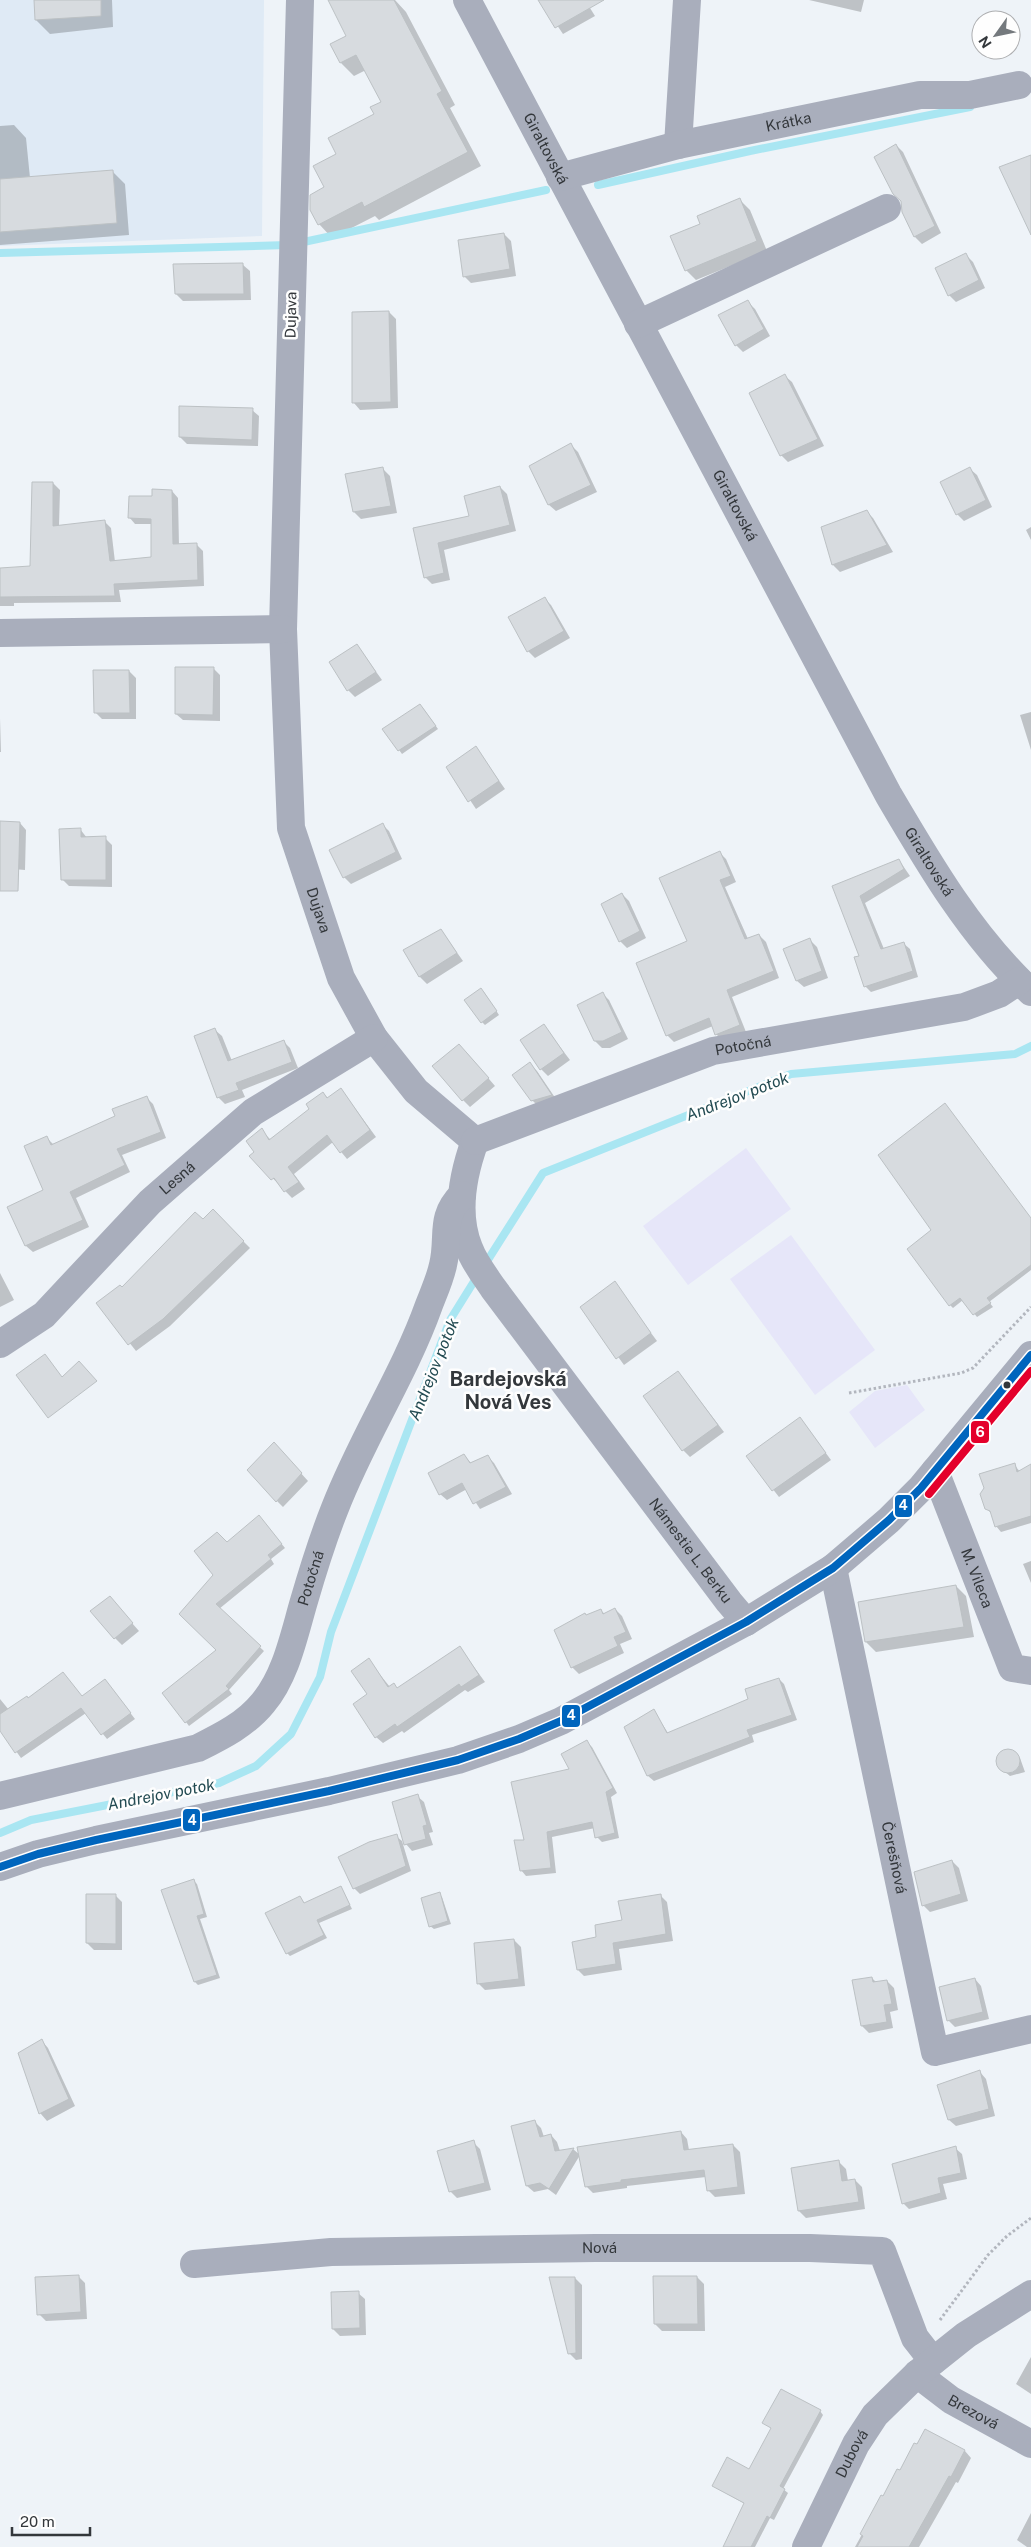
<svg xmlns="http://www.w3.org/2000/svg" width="1031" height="2547" viewBox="0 0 1031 2547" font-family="'Public Sans',sans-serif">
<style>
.built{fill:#dfeaf5}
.green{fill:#e6e6f9}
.shadow{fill:#0003}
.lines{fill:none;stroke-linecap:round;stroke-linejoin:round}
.stream{stroke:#a9e6f2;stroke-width:8}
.building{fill:#d7dbdf;stroke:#bcc1c4}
.path{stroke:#b2b6be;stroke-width:3;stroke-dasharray:2.5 2.5;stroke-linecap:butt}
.minor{stroke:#a9aebc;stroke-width:28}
.bus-1-casing{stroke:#fefefe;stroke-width:11}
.bus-2-casing{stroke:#fefefe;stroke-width:11}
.bus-1{stroke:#0065bd;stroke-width:8}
.bus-2{stroke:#e4002b;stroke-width:8}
.bus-dot{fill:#33373b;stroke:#fefefe;stroke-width:2}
.labels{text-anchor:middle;stroke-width:5;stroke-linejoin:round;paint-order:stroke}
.street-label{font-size:15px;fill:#33373b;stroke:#fefefe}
.water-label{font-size:16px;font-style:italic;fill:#234b52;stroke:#fefefe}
.district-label{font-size:20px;font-weight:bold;fill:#33373b;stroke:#fefefe}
.line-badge{stroke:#fefefe;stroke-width:2}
.badge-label{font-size:14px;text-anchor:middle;font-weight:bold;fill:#fff}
</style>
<rect width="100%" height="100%" fill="#eef3f8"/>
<path class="built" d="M0 0H264L262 236 0 246Z"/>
<path class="green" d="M746 1148 791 1209 688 1285 643 1226Z
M791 1235 875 1350 815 1395 730 1279Z
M907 1385 925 1410 875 1448 849 1412 875 1391Z"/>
<path class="shadow" d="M35 0H112L113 27 50 34 36 20Z
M329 0H395L406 12 455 105 450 108 481 166 379 220 375 216 332 238 319 224 326 188 338 155 375 115 383 102 366 70 354 76 341 63 348 36Z
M540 0H585L595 16 563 34Z
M809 0H864L861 12Z
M14 125 26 138 30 178 112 171 125 184 129 235 0 245V126Z
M896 145 903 152 941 233 922 244 915 237 903 212Z
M740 200 750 210 767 251 696 280 686 270 701 224Z
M504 234 511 241 516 276 471 283 464 276Z
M966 255 973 262 985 288 956 302 949 295Z
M243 265 250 271 251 300 183 301 176 294Z
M748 302 755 309 770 336 743 352 736 345Z
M389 312 396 319 398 408 360 410 354 403Z
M785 376 792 382 824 446 788 462 781 455Z
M252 410 259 416 258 446 187 444 180 437Z
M571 445 578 452 597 492 556 511 549 505 530 466Z
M383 469 390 476 397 513 361 519 354 512Z
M970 469 977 475 992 507 964 521 957 514Z
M53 483 60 490 59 526 105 522 111 528 115 562 153 558V524H135L129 517 153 498 172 491 178 498 179 545 196 544 203 551 204 586 119 590 121 602 14 603V606H0V569L32 567Z
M500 487 507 494 516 531 444 550 450 580 432 584 425 577 415 529 471 517Z
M866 511 873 518 893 552 840 572 833 565 822 528Z
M1031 527V540L1026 530Z
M544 598 551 605 570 638 535 658 528 651Z
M357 645 382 680 355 697 348 690Z
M213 668 220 675V721L183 720 176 714Z
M129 671 136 678V719H102L95 712Z
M423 708 438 729 402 754 384 729Z
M1031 712V750L1020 715Z
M0 718 1 752H0Z
M476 748 505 789 476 809 448 767Z
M0 822 20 823 26 830 25 870 0 868Z
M382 824 389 831 402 859 351 884 344 877Z
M80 829 87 838H105L112 845V887L69 886 62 879Z
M720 853 726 859 736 882 725 887 748 939 759 935 766 942 779 978 732 997 746 1032 723 1041 716 1034 713 1026 674 1042 667 1035 688 942Z
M899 860 910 876 865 903 884 949 903 943 910 949 918 977 871 992 865 986 861 956 833 887Z
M622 894 629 901 646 938 627 948 620 941Z
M441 930 463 961 427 984 420 977 405 950Z
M810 940 817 947 828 978 804 987 797 981Z
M484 992 499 1015 485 1025 482 1022Z
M602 993 609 1000 628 1039 610 1048H602L595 1041Z
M544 1026 570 1060 548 1076 541 1069Z
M215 1030 222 1036 232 1061 283 1041 290 1048 298 1068 242 1090 245 1097 225 1104 218 1097Z
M466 1052 495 1086 470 1107 463 1100Z
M530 1064 537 1071 558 1102 539 1107 532 1100Z
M341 1089 376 1137 347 1159 333 1142 294 1174 305 1189 292 1198 251 1156 256 1152 261 1130 271 1140 311 1109 323 1093 329 1099Z
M146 1097 153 1104 166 1138 122 1155 130 1172 76 1198 89 1227 33 1252 26 1246 9 1207 45 1191 47 1138 53 1144 117 1117Z
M213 1211 250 1248 170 1326 136 1351 98 1303 123 1289Z
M1031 1219V1270L989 1302 993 1307 977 1317 963 1300 953 1308 950 1305Z
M0 1273 14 1300 0 1307Z
M614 1283 657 1341 624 1365 582 1307Z
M678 1372 724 1432 690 1457 683 1450Z
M800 1418 831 1460 779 1497 747 1456Z
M281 1451 308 1481 283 1507 277 1501Z
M464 1455 471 1463 487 1456 494 1463 512 1494 480 1509 467 1489 447 1500 440 1494Z
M1014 1464 1020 1472 1031 1465V1523L1001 1532 996 1526 992 1514 986 1508Z
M262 1520 285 1548 271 1559 274 1564 219 1609 264 1651 229 1690 232 1694 189 1726 186 1722 218 1650 214 1575 227 1544Z
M1031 1561V1583L1023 1564Z
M956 1586 966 1596 974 1637 876 1652 866 1642Z
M116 1605 139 1631 122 1645 115 1638Z
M615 1609 622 1616 632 1639 620 1644 624 1653 579 1674 572 1667 587 1616 600 1610 605 1614Z
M460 1648 485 1682 468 1692 465 1690 404 1733 402 1731 383 1743 376 1737 369 1695 368 1660 390 1687 397 1689Z
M63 1673 82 1697 105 1680 135 1719 107 1739 86 1713 21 1758 0 1729V1699L9 1710 28 1699Z
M779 1679 784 1684 797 1720 752 1735 754 1742 654 1781 648 1776 626 1727 654 1711 668 1733 750 1700Z
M587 1742 592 1747 617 1793 611 1797 619 1838 602 1842 597 1837 595 1828 552 1837 556 1873 526 1876 521 1870 525 1841Z
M1009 1749 1020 1758 1025 1772 1010 1776 999 1767 996 1759 1001 1751Z
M417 1796 424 1802 433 1832 429 1833 433 1845 412 1851 406 1844Z
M396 1836 402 1841 411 1871 360 1894 354 1888Z
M952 1861 959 1868 968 1901 930 1912 923 1905Z
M194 1881 197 1884 207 1917 200 1919 220 1978 198 1985 195 1982 177 1927Z
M341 1887 352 1909 319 1923 327 1938 290 1956 287 1953 300 1897 305 1904Z
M439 1894 442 1897 451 1924 434 1929 430 1926Z
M115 1895 122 1902V1950H94L87 1943Z
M660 1895 667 1902 673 1941 619 1949 622 1970 584 1976 578 1970 598 1938Z
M514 1940 521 1947 525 1986 485 1990 478 1983Z
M872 1978 877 1983 887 1981 894 1988 898 2010 890 2012 893 2028 869 2033 862 2026Z
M975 1979 981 1986 989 2019 955 2027 948 2020Z
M42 2041 48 2048 75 2106 47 2121 41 2114 19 2054Z
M980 2072 986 2079 995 2116 956 2126 949 2120Z
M534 2121 541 2128 544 2137 551 2135 557 2142 560 2151 573 2149 580 2155 556 2195 548 2189 534 2192 527 2186Z
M681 2132 687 2139 689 2150 733 2145 740 2152 745 2194 715 2197 708 2190 706 2177 627 2186V2188L593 2193 586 2186Z
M473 2142 480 2149 491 2190 457 2198 450 2191Z
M955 2148 962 2154 967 2179 943 2184 947 2199 909 2209 903 2203Z
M839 2162 846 2169 848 2181 855 2180 862 2187 865 2209 806 2218 799 2211 792 2169Z
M78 2276 85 2283 87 2319 46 2321 39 2314Z
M697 2277 704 2284 705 2331H662L655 2324Z
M575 2278 582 2285V2359L576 2360 569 2353Z
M358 2293 365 2299 366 2335 340 2336 333 2329Z
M1031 2357V2394L1016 2384Z
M820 2411 823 2415 783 2489 788 2493 774 2520 770 2518 755 2547H727L745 2504 713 2486 750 2471 772 2428 764 2423Z
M925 2431 965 2451 971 2458 958 2483 956 2482 919 2547H855L897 2471 900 2472Z
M1031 2513V2547H1027L1017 2540Z"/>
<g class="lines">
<path class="stream" d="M598 185 750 151 970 107
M299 243 546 190
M0 253 288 245
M484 1266 543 1173 791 1074 1015 1054 1031 1046
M0 1833 31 1820 219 1783 256 1766 291 1734 320 1677 331 1632 450 1320 478 1275"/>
</g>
<path class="building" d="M34 0H101V16L35 20Z
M328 0H394L442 91 437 94 468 152 364 207 362 202 318 225 310 210V195L324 187 313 166 336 154 328 138 374 114 370 107 381 102 356 55 340 63 330 44 346 36Z
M538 0H604L555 28Z
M896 144 935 226 914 237 902 212 901 201 893 194 874 157Z
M1031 155V235L999 167Z
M113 170 117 223 0 232V179Z
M740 198 757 241 685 271 670 236 700 224 697 216Z
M504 233 510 269 463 277 458 240Z
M966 253 979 280 948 296 935 268Z
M243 263 244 294H175L173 264Z
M748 300 764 329 735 346 718 315Z
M389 311 391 402 352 403V312Z
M785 374 818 439 780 456 749 393Z
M179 406 253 408 252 440 179 437Z
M571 443 591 485 548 505 529 466Z
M383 467 391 506 353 512 345 474Z
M970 467 986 500 956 515 940 482Z
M32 482H53V526L105 520 110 561 151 557V519L128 518 129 496H152V489L172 490 173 544 197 543 198 580 114 584 115 596 0 597V568L30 566Z
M500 486 510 525 438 543 444 573 424 578 413 528 469 516 464 496Z
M867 510 887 545 832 565 821 527Z
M545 597 564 631 527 652 508 617Z
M357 644 376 672 347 691 329 662Z
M175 667H214L213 715 175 714Z
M93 670H129L130 713H94Z
M420 704 436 726 398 751 382 729Z
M476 746 499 781 468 802 446 767Z
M0 821 20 822 18 891H0Z
M383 823 396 852 343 878 329 850Z
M81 828V837L106 836V880H61L59 829Z
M720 851 731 876 720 880 745 939 759 934 774 971 727 990 740 1025 715 1035 709 1018 666 1036 636 963 687 941 659 878Z
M899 859 904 869 860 896 881 949 904 942 913 971 864 987 854 957 859 956 832 886Z
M622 893 640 931 619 942 601 904Z
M441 929 457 953 419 977 403 950Z
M810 938 822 971 796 981 783 949Z
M481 988 497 1011 481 1023 464 1000Z
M603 992 622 1032 603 1041H594L577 1005Z
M544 1024 564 1053 540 1070 520 1040Z
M215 1028 228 1061 284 1040 292 1062 236 1083 239 1090 217 1098 194 1036Z
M459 1044 489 1078 462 1101 432 1066Z
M530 1062 552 1095 531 1101 512 1075Z
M341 1088 370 1130 340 1153 327 1135 288 1167 299 1182 284 1192 274 1178 271 1180 249 1156 254 1152 246 1141 262 1128 269 1140 309 1109 306 1104 323 1092 327 1098Z
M147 1096 161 1132 117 1149 125 1165 70 1192 83 1220 25 1246 7 1207 43 1190 24 1146 47 1136 51 1145 115 1116 112 1109Z
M945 1103 1031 1218V1265L987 1298 991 1303 973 1315 960 1298 949 1306 907 1249 931 1230 878 1155Z
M213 1209 244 1241 163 1319 128 1345 96 1303 120 1285 122 1287 195 1212 203 1219Z
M615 1281 651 1333 616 1359 580 1307Z
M45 1354 62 1377 79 1361 97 1381 48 1418 16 1375Z
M678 1371 718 1425 682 1451 643 1396Z
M800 1417 826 1453 772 1491 746 1456Z
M274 1442 302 1473 276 1502 247 1470Z
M464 1454 470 1463 488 1455 506 1487 473 1504 462 1483 439 1495 428 1473Z
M1015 1463 1017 1472 1031 1464V1516L995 1527 990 1511 985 1509 980 1494 984 1488 979 1474Z
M259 1515 282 1544 268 1555 271 1559 216 1604 261 1646 226 1686 229 1689 185 1723 162 1693 216 1650 179 1614 213 1575 194 1551 217 1532 227 1542Z
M956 1585 964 1627 865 1642 858 1602Z
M110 1596 133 1623 114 1639 90 1611Z
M615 1608 626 1632 614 1637 618 1646 571 1668 554 1630 585 1613 586 1615 601 1609 603 1614Z
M460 1646 479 1675 461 1687 459 1684 397 1727 395 1724 375 1738 353 1704 367 1694 351 1671 369 1658 388 1687 394 1683 397 1688Z
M63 1672 82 1696 105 1679 131 1713 101 1735 81 1708 15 1753 0 1731V1714L27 1696 28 1698Z
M779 1678 792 1715 747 1730 750 1737 647 1776 624 1727 654 1709 667 1733 748 1699 745 1689Z
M587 1740 613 1788 606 1792 615 1833 595 1838 592 1822 547 1832 551 1868 520 1871 514 1840H524L511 1782 569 1769 561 1754Z
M996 1761a12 12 0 1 1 24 0a12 12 0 1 1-24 0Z
M418 1794 427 1825 423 1826 426 1839 404 1845 392 1802Z
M397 1834 406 1866 353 1889 338 1857 369 1842Z
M952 1860 961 1894 922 1906 914 1872Z
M194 1879 204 1914 197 1916 217 1975 194 1982 161 1890Z
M341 1886 350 1905 317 1920 324 1935 286 1954 265 1913 300 1896 304 1903Z
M440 1892 448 1921 429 1927 421 1898Z
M86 1894H116V1944L86 1943Z
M661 1894 666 1934 613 1943 616 1964 577 1970 572 1942 596 1937 595 1925 622 1920 618 1901Z
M514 1939 519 1979 477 1984 474 1943Z
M872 1977 873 1982 887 1980 892 2004 884 2005 887 2022 861 2026 852 1980Z
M975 1978 983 2012 947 2021 939 1987Z
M42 2039 69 2099 39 2114 18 2053Z
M980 2070 989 2109 948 2120 937 2085Z
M535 2120 540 2137 551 2134 555 2151 574 2148 549 2189 540 2183 526 2186 511 2126Z
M681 2131 684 2150 733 2144 738 2187 707 2191 704 2170 621 2180V2182L585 2187 577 2147Z
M474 2140 485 2183 449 2192 437 2151Z
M956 2146 961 2173 938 2178 941 2193 902 2204 892 2164Z
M839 2160 842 2181 855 2179 859 2202 798 2211 791 2168Z
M79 2275 81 2312 37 2315 35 2277Z
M653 2276H697L698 2324H654Z
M549 2277H575L576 2353 568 2354Z
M359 2291 360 2328 332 2329 331 2292Z
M781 2389 821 2410 780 2486 785 2489 770 2518 767 2516 751 2547H723L744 2503 712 2486 727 2457 749 2469 771 2428 762 2423Z
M925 2429 965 2450 951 2477 949 2476 909 2547H857L863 2536 860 2534 881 2495 883 2496 897 2469 900 2470 914 2443 917 2444Z"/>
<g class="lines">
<path class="path" d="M849 1393 961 1373 973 1368 1031 1307
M132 1791 135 1805
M940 2320 988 2255 1007 2236 1031 2218"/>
<g class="minor">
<path id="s1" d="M300 0 283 629 291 828 341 978 374 1038 416 1091 475 1141"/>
<path id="s2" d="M467 0 888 794C929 864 971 936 1031 992"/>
<path d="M678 145 687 0"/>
<path id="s3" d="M560 177 678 145 920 95H970L1019 85"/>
<path d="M638 324 887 208"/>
<path d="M0 633 283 629"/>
<path id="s4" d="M475 1141C463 1174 455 1214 469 1248 474 1262 485 1276 493 1288L729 1602 746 1622"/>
<path id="s5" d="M475 1141 713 1051 964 1007 999 994 1019 981"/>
<path id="s6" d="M0 1344 44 1315 150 1202 253 1112 374 1038"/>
<path id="s7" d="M935 1471 1012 1668 1031 1671"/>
<path id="s8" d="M833 1568 935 2052 1031 2029"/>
<path id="s9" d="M0 1796 198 1748C222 1736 246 1724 263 1703 286 1676 294 1635 304 1601 313 1570 323 1538 335 1508 362 1438 404 1375 429 1305 434 1292 440 1279 443 1265 450 1236 439 1218 462 1195"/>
<path d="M0 1867 38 1854 96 1840 329 1791 458 1760 519 1739 561 1721 746 1622 833 1568 889 1520 921 1488 1031 1355"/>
<path id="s10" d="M194 2264 331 2252 595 2248H810L882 2251 915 2338 933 2361"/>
<path id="s11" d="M917 2374 951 2400 1031 2444"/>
<path id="s12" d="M806 2547 856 2444 875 2415 917 2374 966 2335 1031 2294"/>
</g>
<defs>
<path id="bus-1" d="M0 1867 38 1854 96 1840 329 1791 458 1760 519 1739 561 1721 746 1622 833 1568 889 1520 921 1488 1031 1355"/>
<path id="bus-2" d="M929 1494 1031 1371"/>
</defs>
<use href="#bus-1" class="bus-1-casing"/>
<use href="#bus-2" class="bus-2-casing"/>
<use href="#bus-1" class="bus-1"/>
<use href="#bus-2" class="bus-2"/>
</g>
<circle class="bus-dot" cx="1007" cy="1385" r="4.5"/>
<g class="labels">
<g class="street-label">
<text dy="5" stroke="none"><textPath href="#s3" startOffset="235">Krátka</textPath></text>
<text dy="5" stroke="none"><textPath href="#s2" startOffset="168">Giraltovská</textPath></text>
<text transform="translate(291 315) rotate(-89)" y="5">Dujava</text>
<text dy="5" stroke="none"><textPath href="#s2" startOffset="572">Giraltovská</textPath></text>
<text dy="5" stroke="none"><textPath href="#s2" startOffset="978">Giraltovská</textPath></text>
<text dy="5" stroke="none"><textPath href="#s1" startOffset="915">Dujava</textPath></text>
<text dy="5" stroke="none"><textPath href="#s5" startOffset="285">Potočná</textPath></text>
<text dy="5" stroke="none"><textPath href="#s6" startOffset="244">Lesná</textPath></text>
<text dy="5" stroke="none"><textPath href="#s4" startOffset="485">Námestie L. Berku</textPath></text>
<text dy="5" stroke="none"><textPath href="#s9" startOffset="418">Potočná</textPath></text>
<text dy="5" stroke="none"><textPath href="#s7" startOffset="115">M. Vileca</textPath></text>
<text dy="5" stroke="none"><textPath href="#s8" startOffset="296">Čerešňová</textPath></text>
<text dy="5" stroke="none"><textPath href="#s10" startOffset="406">Nová</textPath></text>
<text dy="5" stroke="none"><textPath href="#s11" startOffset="68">Brezová</textPath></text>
<text dy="5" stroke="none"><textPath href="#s12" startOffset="104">Dubová</textPath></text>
</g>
<g class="water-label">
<text transform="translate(737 1096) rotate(-21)" y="6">Andrejov potok</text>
<text transform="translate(433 1369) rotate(-68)" y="6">Andrejov potok</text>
<text transform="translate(161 1794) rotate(-11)" y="6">Andrejov potok</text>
</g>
<g class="district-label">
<text x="508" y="1386">Bardejovská<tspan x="508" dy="23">Nová Ves</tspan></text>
</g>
</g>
<g class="line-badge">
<rect x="970" y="1420" width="20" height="24" rx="5" fill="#e4002b"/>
<rect x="894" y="1494" width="19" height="24" rx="5" fill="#0065bd"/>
<rect x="561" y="1704" width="20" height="24" rx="5" fill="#0065bd"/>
<rect x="182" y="1808" width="19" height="24" rx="5" fill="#0065bd"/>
</g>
<g class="badge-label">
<text x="980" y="1437">6</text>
<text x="903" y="1510">4</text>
<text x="571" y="1720">4</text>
<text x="192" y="1825">4</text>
</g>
<g transform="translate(996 35) rotate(237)"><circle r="24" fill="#fefefe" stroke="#adaeb0"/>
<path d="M0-4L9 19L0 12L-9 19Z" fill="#74797d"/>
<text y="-8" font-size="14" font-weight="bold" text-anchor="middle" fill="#33373b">N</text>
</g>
<path d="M12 2527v8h78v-8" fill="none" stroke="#33373b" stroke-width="2.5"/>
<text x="20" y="2527" font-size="15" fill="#33373b" stroke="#fefefe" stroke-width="4" paint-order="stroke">20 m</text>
</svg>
